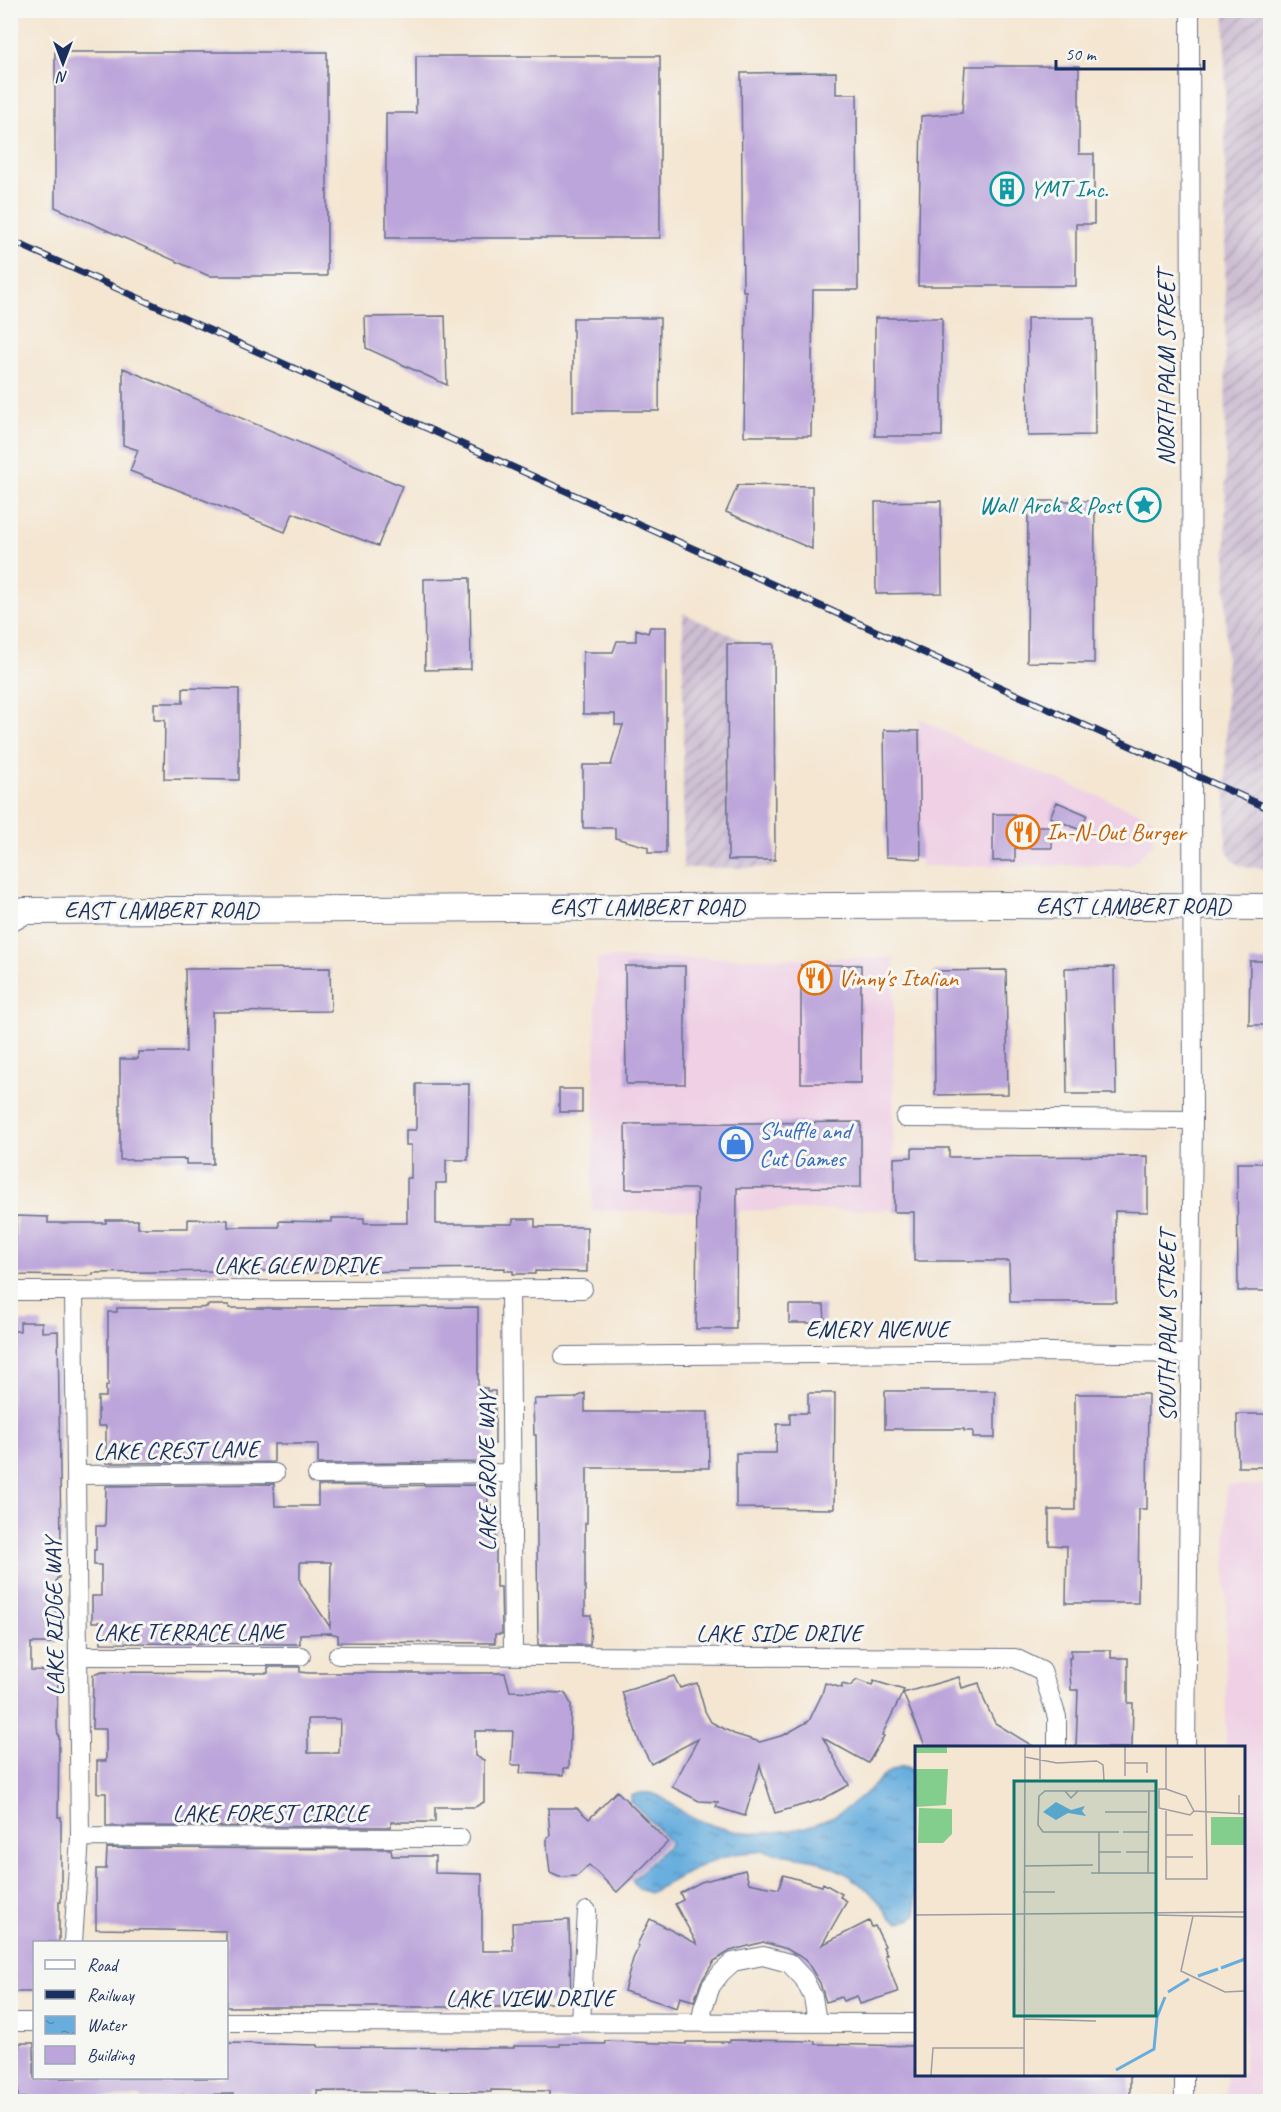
<svg xmlns="http://www.w3.org/2000/svg" width="1281" height="2112" viewBox="0 0 1281 2112" font-family="Caveat,sans-serif">
<style>
.built{fill:#efd0e5}
.industrial{fill:url(#industrial-furrows)}
.water{fill:url(#water-ripples);stroke:#416e9e;stroke-width:1.5}
.building{fill:#bca5da;fill-rule:evenodd}
.lines{fill:none;stroke-linecap:round;stroke-linejoin:round}
.minor-casing{stroke:#676f86;stroke-width:20}
.secondary-casing{stroke:#676f86;stroke-width:28}
.minor{stroke:#fff;stroke-width:18}
.secondary{stroke:#fff;stroke-width:26}
.rail-casing{stroke:#1b2f5e;stroke-width:7}
.rail{stroke:#f6f6f2;stroke-width:4.5;stroke-dasharray:14;stroke-linecap:butt}
.labels{text-anchor:middle;stroke-width:6;stroke-linejoin:round;paint-order:stroke}
.culture-label{font-size:24px;fill:#0d838f;stroke:#f6f6f2;text-anchor:start}
.street-label{font-size:24px;fill:#1b2f5e;stroke:#f6f6f2}
.food-label{font-size:24px;fill:#c56008;stroke:#f6f6f2;text-anchor:start}
.shop-label{font-size:24px;fill:#366cbe;stroke:#f6f6f2;text-anchor:start}
.inset-river{fill:none;stroke:#67aede;stroke-width:3}
.inset-road{fill:none;stroke:#9d9da3;stroke-width:1.5}
.view{fill:#0f766e;fill-opacity:0.15;stroke:#0f766e;stroke-width:3}
.inset-edge{fill:none;stroke:#1b2f5e;stroke-width:3}
</style>
<defs>
<pattern id="industrial-furrows" width="10" height="10" patternUnits="userSpaceOnUse" patternTransform="scale(1.5)"><rect width="10" height="10" fill="#cdbed2"/><path d="M-1 1l2-2M0 10L10 0M9 11l2-2" fill="none" stroke="#a69bae"/></pattern>
<pattern id="water-ripples" width="26" height="14" patternUnits="userSpaceOnUse" patternTransform="scale(1.5)"><rect width="26" height="14" fill="#67aede"/><path d="M2 4q2-2 4 0t4 0M15 11q2-2 4 0t4 0" fill="none" stroke="#548eb7"/></pattern>
</defs>
<rect width="100%" height="100%" fill="#f6f6f2"/>
<filter id="ink" filterUnits="userSpaceOnUse"><feTurbulence type="fractalNoise" baseFrequency=".0167" numOctaves="2"/><feDisplacementMap in="SourceGraphic" scale="12" xChannelSelector="R" yChannelSelector="G"/><feConvolveMatrix kernelMatrix="1 2 1 2 8 2 1 2 1" color-interpolation-filters="sRGB"/></filter>
<filter id="wash" filterUnits="userSpaceOnUse"><feTurbulence type="fractalNoise" baseFrequency=".008" numOctaves="4" result="noise"/><feDisplacementMap in="SourceGraphic" scale="24" xChannelSelector="R" yChannelSelector="G"/><feGaussianBlur stdDeviation="1.35" result="paint"/><feColorMatrix in="noise" values="0 0 0 0 0 0 0 0 0 0 0 0 0 0 0 0 0 1.4 0 .05"/><feComposite in="paint" operator="in"/></filter>
<g filter="url(#wash)">
<rect width="100%" height="100%" fill="#f4e6d1"/>
<path class="built" d="M919 718 969 744 1153 818V844L1131 865 921 866Z
M597 958H894L893 1210 592 1211Z
M1226 1485H1270V2101H1226V2075L1244 2074V1748L1226 1747Z"/>
<path class="industrial" d="M1225 11H1270V868H1251L1241 866 1233 861 1228 853 1226 846Z
M683 613 776 656 774 868H683Z"/>
<path class="water" d="M903 1766 916 1771V1914L910 1920 900 1922 890 1918 881 1904 869 1891 845 1873 816 1860 764 1851 733 1854 706 1863 650 1893 639 1889 632 1880 671 1843 631 1801V1796C658 1784 669 1807 692 1817 712 1826 740 1835 763 1833 802 1831 829 1824 860 1798 874 1786 884 1772 903 1766Z"/>
<g id="blocks">
<path class="building" d="M55 52H327V276H209L55 207Z
M416 56H660V238H386V113H416Z
M965 66H1079V154H1094V224H1076V286H918L921 116 962 113Z
M836 72V94H857L858 290H813L811 436H744L746 291H743L741 73Z
M445 316 447 385 366 348 365 317Z
M573 318H660L659 411H573Z
M875 318H942V436H875Z
M1027 318H1094L1095 435 1028 436Z
M123 368 402 486 378 546 293 513 285 532 130 471 138 450 123 445Z
M738 485 812 486V549L726 512Z
M941 501 942 593 876 594 875 502Z
M1028 501H1095L1094 663 1027 662Z
M470 578 471 669 425 670 424 579Z
M650 627H666V853H648V847L615 838V828H583V765H611L623 725H615V714H583V652H613L617 641H636V629L648 633Z
M727 644H774L775 860H728Z
M183 688 239 689V780L164 779 165 720H154V703H183Z
M884 730 919 731 921 859 886 857Z
M1057 802 1087 815 1080 830 1050 817Z
M993 814H1015V826H1052V848H1015V861H993Z
M1250 961H1270V1025H1249Z
M801 965H861V1083H801Z
M625 966H685V1084H626Z
M1114 967 1116 1094H1067L1065 968Z
M330 968 331 1011 212 1012 213 1164H186V1159L120 1160V1059H138V1052H186L185 969Z
M1006 970 1008 1094 935 1095 934 971Z
M416 1084H469L468 1160H446V1183H436V1224H513V1219H535V1227H587V1272L535 1271V1274H513V1271H505V1268L409 1269V1271L309 1273H287L278 1271H218L93 1273V1275L84 1276 15 1275 16 1263H10V1238H16V1216L48 1217V1223H106V1220H138V1228H188V1219L228 1220V1227H279V1221L332 1222V1218H364V1223H407V1178H411V1145H406V1130H416Z
M559 1089H582V1112H559Z
M861 1122V1187L737 1188 736 1329H696L697 1189H626L625 1124Z
M912 1148H949V1157L1148 1156V1212L1115 1211 1116 1302H1010L1009 1261H914V1212H894V1158L912 1157Z
M1237 1163H1270V1291H1238Z
M207 1305H229V1308H306L478 1307V1388H487V1391H495V1444H487V1462L318 1464V1444H274V1462L106 1463V1426H98V1397H106V1386H108V1312H117V1308H199L207 1307Z
M789 1305H824L825 1323H789Z
M20 1322H42V1332L58 1331 61 1541H59V1578H57L55 1586 56 1643H31V1670L58 1671 57 1727 58 1736H59L58 1817H61V1902H59V1942H34V1992H10V1636H12L10 1331H20Z
M885 1391H995V1438H973V1431H964V1429H885Z
M585 1393V1412H708L709 1468H587V1523H585V1615H591L590 1645H538L536 1435H534L533 1404H535L534 1399 575 1398Z
M808 1393H835L834 1509 736 1508V1453H776L777 1424H790V1413H808Z
M1075 1394H1148L1147 1509H1139L1138 1603H1066L1067 1546 1049 1545V1510H1075Z
M1237 1414H1270V1467H1238Z
M274 1484 275 1506H318V1486L487 1485 488 1505H496V1587H501L502 1634H495V1643L338 1642V1635L330 1633 300 1634V1644L101 1643V1622H92V1596H101V1565H94V1550H96V1526H105L106 1486ZM300 1562H331L330 1627 300 1582Z
M1071 1650H1111V1658H1128V1703H1133L1132 1748H1076L1078 1690H1071L1069 1658H1071Z
M268 1667H300V1672L308 1673H505L510 1691 565 1693 571 1704 569 1768H564V1775L520 1773 521 1765H511L513 1731H475V1756L484 1760V1802L475 1807H435V1822H391V1827L106 1826V1793H97V1761H106V1729H92L93 1675 102 1672 268 1673ZM308 1719H340L339 1753H308Z
M674 1676 680 1688 697 1683 705 1711 711 1722 734 1734 760 1742 784 1735 809 1721 822 1694 825 1683 842 1688V1684L850 1686 857 1680 872 1685 874 1681 904 1690 882 1735 884 1736 868 1763 823 1738 849 1785 823 1799 775 1813 760 1765 745 1816 716 1807 718 1802 699 1801 672 1787 698 1739 651 1764 639 1741 622 1692Z
M959 1677 962 1688 979 1683 984 1700 995 1723 1036 1748H926L903 1693Z
M617 1791 668 1842 617 1892 589 1865 577 1876 559 1877 550 1873 547 1846V1838L550 1835 548 1808H577L589 1819Z
M107 1848 391 1849 392 1856H435V1873L482 1874V1951H513L512 1923 569 1920 571 2002 505 2005 504 2007H226V1931L96 1929V1869H106Z
M745 1870 749 1883 779 1889 783 1875 822 1886 823 1883 842 1894 840 1897 847 1901 822 1945 869 1921 872 1927 875 1926 885 1946 883 1947 887 1955H885L898 1992 860 2004 857 1996 843 2001 841 1997 826 2002 820 1983 806 1960 787 1949 763 1942 730 1951 714 1961 701 1982 694 2001 680 1997 677 2008 624 1991 633 1959 639 1946 637 1945 650 1919 697 1944 675 1904 683 1900 680 1893 701 1882Z
M730 2040 815 2041V2044L916 2046V2074H1130V2101L1046 2100 909 2102 717 2099 549 2100V2091L491 2090V2092L317 2091V2097L274 2096V2098H233V2094L182 2095V2099H142V2097L18 2098V2072H10V2052H19V2043H34V2078H226V2043L318 2045V2047L505 2048H514V2046H560V2044H605V2041L686 2044V2042H730Z"/>
</g>
</g>
<g filter="url(#ink)">
<use href="#blocks" fill-opacity="0" stroke="#676f86" stroke-width="1.5"/>
<g class="lines">
<defs>
<path id="minor" d="M905 1118 1193 1120
M510 1289 513 1656
M10 1291 583 1289
M564 1356 1049 1352 1191 1354
M77 1475 275 1473
M317 1475 511 1473
M338 1655 1015 1658 1042 1671 1057 1717V1748
M78 1656H301
M1186 1748 1193 1120 1190 10
M80 1837 460 1838
M73 1942 80 1837 74 1290
M10 2022H34
M226 2022 916 2023
M581 2022 587 1911
M701 2022 703 2008 711 1986 721 1973 733 1962 763 1956 789 1963 804 1979 813 1997 817 2022
M1184 2102V2074"/>
<path id="secondary" d="M10 919 24 911 1003 905 1270 907"/>
</defs>
<use href="#minor" class="minor-casing"/>
<use href="#secondary" class="secondary-casing"/>
<use href="#minor" class="minor"/>
<use href="#secondary" class="secondary"/>
<defs>
<path id="rail" d="M10 240 1270 809"/>
</defs>
<use href="#rail" class="rail-casing"/>
<use href="#rail" class="rail"/>
</g>
</g>
<defs>
<symbol id="building-ring" viewBox="-11 -11 22 22"><circle r="9.5" fill="#f6f6f2" stroke="#0f9aa8" stroke-width="1.5"/><path d="M-4-6H4V6H1V3H-1V6H-4ZM-2.5-4.3h1.7v1.8h-1.7ZM.8-4.3h1.7v1.8H.8ZM-2.5-1h1.7V.8h-1.7ZM.8-1h1.7V.8H.8Z" fill="#0f9aa8"/></symbol>
<symbol id="sight-ring" viewBox="-11 -11 22 22"><circle r="9.5" fill="#f6f6f2" stroke="#0f9aa8" stroke-width="1.5"/><path d="M0-6L1.8-2.2L6-1.7L2.9 1.2L3.7 5.4L0 3.3L-3.7 5.4L-2.9 1.2L-6-1.7L-1.8-2.2Z" fill="#0f9aa8"/></symbol>
<symbol id="restaurant-ring" viewBox="-11 -11 22 22"><circle r="9.5" fill="#f6f6f2" stroke="#e8710a" stroke-width="1.5"/><path d="M-5-6h1v4h1v-4h1v4h1v-4h1v5L-1.5 .5V6h-2V.5L-5-1ZM5-6V6H3V1.5H1.5Q1.5-4 5-6Z" fill="#e8710a"/></symbol>
<symbol id="shop-ring" viewBox="-11 -11 22 22"><circle r="9.5" fill="#f6f6f2" stroke="#3f7fe0" stroke-width="1.5"/><path d="M-5-2.5h2.3a2.7 3.5 0 0 1 5.4 0H5L5.5 6h-11ZM-1.5-2.5h3a1.5 2.3 0 0 0-3 0Z" fill="#3f7fe0"/></symbol>
</defs>
<g fill-rule="evenodd">
<use href="#building-ring" x="988" y="170" width="38" height="38"/>
<use href="#sight-ring" x="1125" y="486" width="38" height="38"/>
<use href="#restaurant-ring" x="1004" y="813" width="38" height="38"/>
<use href="#restaurant-ring" x="796" y="959" width="38" height="38"/>
<use href="#shop-ring" x="717" y="1125" width="38" height="38"/>
</g>
<g class="labels">
<g class="culture-label">
<text x="1030" y="197">YMT Inc.</text>
<text x="1121" y="513" text-anchor="end">Wall Arch &amp; Post</text>
</g>
<g class="street-label">
<text transform="translate(1166 368) rotate(-90)" y="8">NORTH PALM STREET</text>
<text x="1133" y="914">EAST LAMBERT ROAD</text>
<text x="647" y="915">EAST LAMBERT ROAD</text>
<text x="161" y="918">EAST LAMBERT ROAD</text>
<text x="297" y="1273">LAKE GLEN DRIVE</text>
<text transform="translate(1167 1326) rotate(-90)" y="8">SOUTH PALM STREET</text>
<text x="877" y="1337">EMERY AVENUE</text>
<text transform="translate(176 1450) rotate(-1)" y="8">LAKE CREST LANE</text>
<text transform="translate(487 1472) rotate(-90)" y="8">LAKE GROVE WAY</text>
<text transform="translate(54 1617) rotate(-91)" y="8">LAKE RIDGE WAY</text>
<text x="189" y="1640">LAKE TERRACE LANE</text>
<text x="779" y="1641">LAKE SIDE DRIVE</text>
<text x="270" y="1821">LAKE FOREST CIRCLE</text>
<text x="530" y="2006">LAKE VIEW DRIVE</text>
</g>
<g class="food-label">
<text x="1046" y="840">In-N-Out Burger</text>
<text x="838" y="986">Vinny's Italian</text>
</g>
<g class="shop-label">
<text x="759" y="1138">Shuffle and<tspan x="759" dy="28">Cut Games</tspan></text>
</g>
</g>
<g transform="translate(915 1746)">
<rect width="330" height="330" fill="#f4e6d1"/>
<path d="M0 1H32V7H0ZM0 23H33L31 59 0 61ZM4 62 37 63V88L28 97H3ZM296 71H330V99H296Z" fill="#83ce8c"/>
<path d="M141 56 156 64 170 60 167 65 171 70 153 67 141 74 128 66Z" fill="#67aede"/>
<path class="inset-river" d="M306 222 330 213M283 230 303 223M253 246 274 233M201 324 239 303 242 271 250 251"/>
<path class="inset-road" d="M210 1V30M251 1V43M110 11 142 17 182 15M182 15 188 19 189 34M210 17H232V27M125 33V1M251 43 271 50 279 65 330 68M251 43H244V62L275 69 279 65M150 45 156 52 163 45M324 49V68M251 65V133H292L290 1M190 66H232M184 86V127M204 86H128L123 79 124 50 130 45H240M208 86H233M251 89H278M184 106H206M211 106H233M251 111H278M109 120 178 119M176 127H240M233 127 234 45M108 146H140M0 169 330 166M239 169 330 171M278 170 266 225 310 246 330 245M109 273 181 275M16 329 18 302H109M109 329 110 1"/>
<path class="view" d="M99 35H241V270H99Z"/>
<rect width="330" height="330" class="inset-edge"/>
</g>
<rect width="1281" height="2112" fill="none" stroke="#f6f6f2" stroke-width="36"/>
<rect x="33" y="1941" width="195" height="138" fill="#f6f6f2" stroke="#9ea6b7" stroke-width="1.5"/>
<rect x="45" y="1960" width="30" height="9" fill="#ffffff" stroke="#9ea6b7" stroke-width="1.5"/>
<text x="87" y="1971" font-size="18" fill="#1b2f5e">Road</text>
<rect x="45" y="1990" width="30" height="9" fill="#1b2f5e" stroke="#9ea6b7" stroke-width="1.5"/>
<text x="87" y="2001" font-size="18" fill="#1b2f5e">Railway</text>
<rect x="45" y="2016" width="30" height="18" fill="url(#water-ripples)" stroke="#9ea6b7" stroke-width="1.5"/>
<text x="87" y="2031" font-size="18" fill="#1b2f5e">Water</text>
<rect x="45" y="2046" width="30" height="18" fill="#bca5da" stroke="#9ea6b7" stroke-width="1.5"/>
<text x="87" y="2061" font-size="18" fill="#1b2f5e">Building</text>
<g transform="translate(63 63) rotate(180)" stroke="#f6f6f2" stroke-width="4.5" paint-order="stroke">
<path d="M0-4.5L10 22L0 15L-10 22Z" fill="#1b2f5e"/>
<text y="-9" font-size="16" font-weight="bold" text-anchor="middle" fill="#1b2f5e">N</text>
</g>
<path d="M1056 60v9h148v-9" fill="none" stroke="#1b2f5e" stroke-width="3"/>
<text x="1065" y="60" font-size="18" fill="#1b2f5e" stroke="#f6f6f2" stroke-width="4.5" paint-order="stroke">50 m</text>
</svg>
